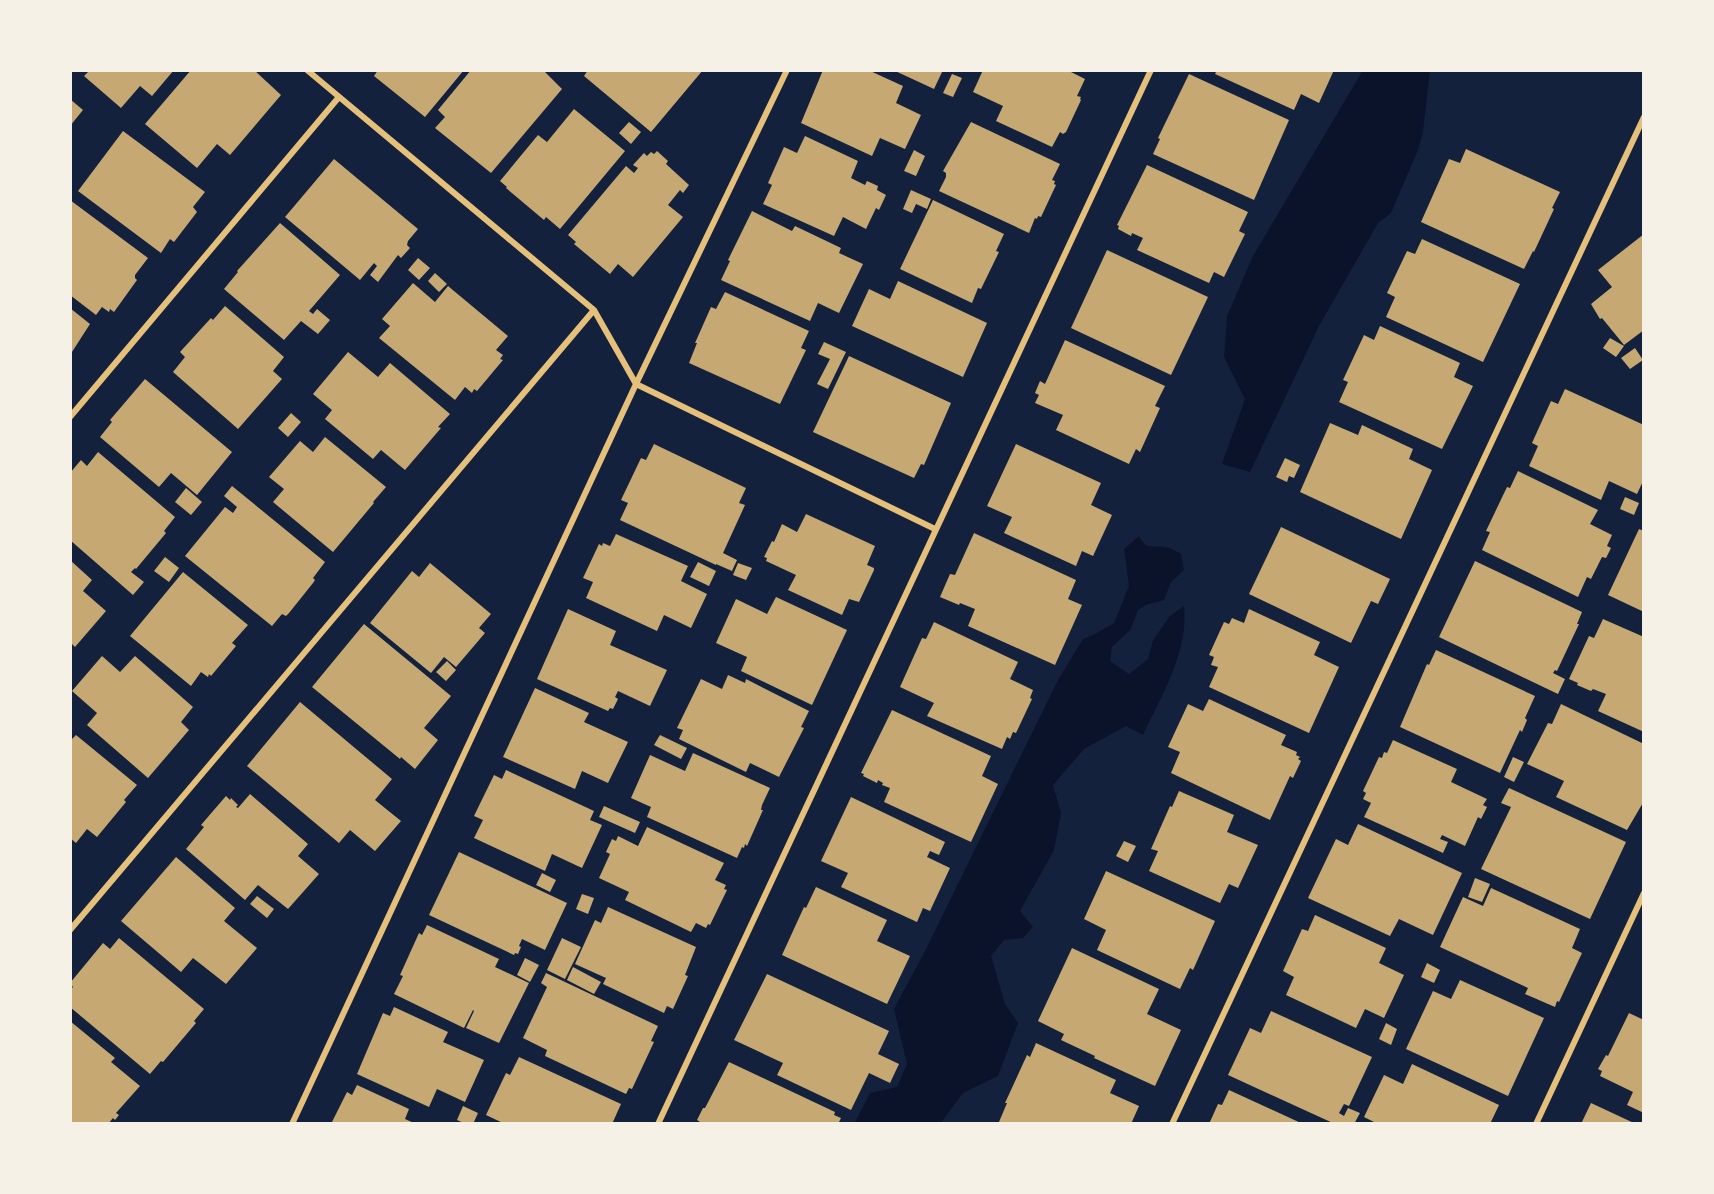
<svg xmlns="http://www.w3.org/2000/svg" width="1714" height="1194" viewBox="0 0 1714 1194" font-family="'Archivo Narrow',sans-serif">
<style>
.water{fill:#0b132b}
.building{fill:#c6a872}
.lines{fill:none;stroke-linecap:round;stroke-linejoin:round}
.service{stroke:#e5c07b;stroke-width:6}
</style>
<rect width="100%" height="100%" fill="#14213d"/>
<path class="water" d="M1363 70H1430L1423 132 1418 150 1391 213 1378 223 1319 326 1250 472 1222 464 1245 399 1224 357 1227 316 1253 256Z
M1139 536C1148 553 1155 543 1169 548 1173 549 1177 552 1181 554L1184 570 1171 582 1164 600 1146 605 1138 610 1131 629 1112 647 1110 661 1129 674 1148 659 1153 640 1170 616 1184 606C1189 651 1162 695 1143 735L1126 726 1084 749 1053 785 1061 813 1054 850 1020 911 1033 927 1023 938 1004 940 991 956 1005 1004 1018 1023 998 1076 963 1093 940 1124H854L870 1093 897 1087 907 1064 894 1009 926 949 1058 680 1083 639 1095 634 1114 623 1129 586 1124 549Z"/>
<path class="building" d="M90 70H174L152 96 140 86 121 108 84 76Z
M191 70H254L281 95 230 155 217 144 197 168 145 124Z
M378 70H464L425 117 374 76Z
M471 70H543L562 89 491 173 435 128 445 117 438 110Z
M588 70H703L651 132 584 76Z
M823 70H868L903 86 896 103 921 115 905 149 880 138 872 156 801 123Z
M893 70H943L934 89Z
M983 70H1067L1085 79 1077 96 1081 97 1080 99 1081 100 1066 132 1063 134 1060 132 1052 147 996 121 1003 106 973 92Z
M1217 70H1334L1319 103 1301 94 1294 110 1215 74Z
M952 74 962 78 953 97 943 93Z
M1189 74 1289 120 1254 200 1153 154 1160 139 1158 138Z
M70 99 83 110 70 126Z
M574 109 625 151 560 229 546 217 544 220 506 188 507 187 500 181 538 135 547 142Z
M629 122 641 132 631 144 619 133Z
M971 122 1060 164 1052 180 1055 181 1054 184 1056 185 1041 217 1038 216 1037 219 1035 218 1029 233 939 191 946 177V173L943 171Z
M123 131 205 192 193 207 197 212 174 242 170 239 161 253 78 191Z
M805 136 858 161 851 178 865 185 867 181 878 186 877 190 886 195 879 210 876 208 866 229 843 217 834 236 763 204 772 185 768 183 784 147 797 153Z
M1466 149 1560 192 1552 208 1554 209 1534 252 1533 251 1524 269 1421 222 1449 159 1460 163Z
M914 150 925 156 916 176 904 171Z
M657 151 668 161 666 164 689 185 683 193 680 190 668 205 683 217 633 277 618 264 610 274 574 244 576 242 568 235 626 166 634 173 638 168 633 165 644 153 647 156 651 152 654 154Z
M334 159 418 229 408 241 407 245 410 248 401 258 398 255 378 282 370 275 377 266 374 263 360 280 285 217Z
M1147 165 1248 212 1239 231 1245 234 1224 277 1214 272 1209 283 1137 250 1143 238 1132 233 1131 236 1118 229 1119 226 1117 225Z
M911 190 931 199 927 209 916 204 912 213 903 209Z
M70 200 148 258 135 275V278L137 280 114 312 110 309 109 312 102 307 96 315 70 295Z
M933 200 1004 234 996 251 999 252 981 289 978 288 972 303 900 269Z
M752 211 792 231 795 226 841 248 839 253 863 264 839 313 818 303 810 321 721 280 730 261 728 260Z
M280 223 340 275 309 311 313 314 317 309 330 320 318 334 301 321 284 340 224 289 238 272 237 271Z
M1644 234V330L1624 345 1602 318 1600 319 1591 304 1612 287 1598 270Z
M1422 239 1520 284 1483 362 1386 317 1395 297 1387 293 1407 251 1415 254Z
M1107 250 1208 297 1171 375 1071 328Z
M418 258 430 268 419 280 408 270Z
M435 273 447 284 439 292 428 281Z
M898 281 987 323 963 377 852 326 869 289 890 299Z
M413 283 435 302 448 286 508 336 496 350 503 355 500 359 503 360 477 391 474 389 472 393 465 387 455 400 379 338 390 326 382 319Z
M725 292 809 331 801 348 806 350 780 404 689 363 697 343H695L711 307 716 309Z
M225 306 284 357 273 371 282 379 238 429 173 372 185 357 180 352 211 318 213 320Z
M70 308 90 324 70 355Z
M1380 326 1460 363 1454 377 1473 386 1442 449 1339 402 1348 382 1343 380 1364 335 1374 340Z
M1610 338 1624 346 1616 357 1603 348Z
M1065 340 1165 386 1155 406 1160 408 1140 452 1136 449 1129 464 1056 430 1063 415 1035 403 1039 395 1035 393 1040 381 1045 384Z
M824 342 846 352 828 389 817 384 830 359 818 354Z
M1635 348 1643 360 1630 369 1621 358Z
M348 352 378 377 390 363 450 414 438 427 441 428 405 470 381 450 373 459 325 419 332 410 313 394Z
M849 356 951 403 924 465 921 464 914 478 813 432Z
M145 379 232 452 197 495 171 473 159 487 100 437 112 422 110 420Z
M1565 389 1644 425V479L1637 494 1609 481 1601 500 1529 466 1538 446 1532 443 1551 401 1558 404Z
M291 413 301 422 288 437 278 428Z
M1330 423 1358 435 1362 425 1413 449 1409 459 1432 470 1401 539 1300 492Z
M325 437 386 487 373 502 374 503 333 552 273 502 284 489 269 477 300 441 313 452Z
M654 444 746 488 739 503 745 505 723 553 737 560 732 571 716 564V565L620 520 628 503 621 500 641 458 646 460Z
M1016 444 1101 483 1091 505 1112 515 1093 556 1082 551 1076 566 1004 533 1012 517 987 506Z
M98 452 175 517 164 531 166 533 136 569 135 568 131 572 144 582 133 595 70 540V473L81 460 87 466Z
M1285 458 1300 465 1294 478 1289 476 1287 482 1276 477Z
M1518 471 1598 510 1590 524 1612 535 1607 546 1611 548 1606 558 1602 557 1591 579 1587 577 1578 597 1482 550 1490 532 1486 531 1507 487 1510 488Z
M232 486 325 562 313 578 315 580 313 583 289 613 286 616 282 614 272 626 185 556 225 507 233 513 237 507 224 496Z
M186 488 202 502 191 515 175 502Z
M1625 497 1639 503 1634 515 1620 509Z
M806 514 875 546 867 565 874 568V570L859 602 849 599 842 615 788 590 796 575 766 561 767 558 764 557 772 541 774 542 782 524 797 532Z
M1281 527 1390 579 1378 604 1371 601 1351 643 1249 594Z
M1639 529 1644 531V612L1608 595Z
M974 533 1076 580 1068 599 1082 605 1055 665 968 626 975 609 960 603 959 605 940 597 950 574 955 575Z
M616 534 688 566 681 581 707 594 691 628 664 615 657 631 586 598 593 582 583 578 599 544 602 546 603 543 610 546Z
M165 557 179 568 169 582 154 571Z
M70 560 92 580 83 591 106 611 75 647 70 642Z
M1475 561 1582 612 1577 624H1579L1557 671 1555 670 1553 673 1565 679 1558 694 1439 637Z
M698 562 716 571 709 586 690 577Z
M430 563 491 614 479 628 485 633 456 667 444 657 431 673 370 623 412 571 419 577Z
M738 563 752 568 746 580 733 575Z
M183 572 248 625 232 643 236 646 211 676 209 674 208 677 201 672 191 686 130 636Z
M776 597 847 630 812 705 741 671 747 657 716 643 736 599 767 614Z
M568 609 616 631 610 645 667 670 650 706 618 691 615 697 618 699 613 709 610 708 608 711 537 679Z
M1249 609 1320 642 1314 655 1339 667 1309 733 1209 687 1218 667 1211 665 1214 657 1209 655 1224 622 1229 624 1232 618 1244 623Z
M1603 619 1644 637V732L1598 711 1606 694 1593 689 1591 691 1577 685 1578 683 1569 679 1589 636 1594 638Z
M934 622 1018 662 1010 679 1033 690 1030 698 1032 699 1016 733 1013 732 1010 739 1007 737 1002 749 927 716 934 703 900 687 922 638 926 639Z
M364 624 451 696 424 728 438 740 415 769 401 757 400 759 312 687Z
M1436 650 1535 696 1525 718 1527 720 1522 732 1520 730 1500 773 1400 727 1427 664 1429 665Z
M102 656 120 672 135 656 193 707 181 722 189 730 148 778 87 725 97 713 72 691Z
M447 661 456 670 446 681 436 672Z
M728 675 745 683 746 679 809 711 801 727 804 728 779 777 750 763 746 772 679 739 683 730 677 728 701 679 722 689Z
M535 688 589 713 584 722 628 742 608 783 582 771 575 789 503 757Z
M1209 699 1286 735 1281 745 1297 752 1296 755 1300 757 1298 759 1301 761 1293 778 1290 776 1270 820 1171 773 1180 752 1168 747 1188 704 1203 711Z
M300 702 392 779 375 800 401 821 375 851 350 830 339 843 247 766Z
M1561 704 1644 744V801L1627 830 1556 797 1564 781 1527 764 1548 723 1552 724Z
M892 710 991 756 982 776 998 784 971 842 884 802 890 788 882 785 883 783 878 780 877 783 863 776 864 774 861 773Z
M76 735 137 785 124 800 126 802 97 837 87 829 76 843 70 838V741Z
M660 735 687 748 681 759 654 745Z
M1393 740 1457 769 1451 782 1487 799 1483 805 1487 807 1481 819 1478 817 1465 846 1442 835 1440 839 1448 842 1443 853 1364 817 1371 803 1363 799 1366 793 1363 791 1379 757 1382 758 1384 752 1387 753Z
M693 753 770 788 762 805 761 810H763L747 846 745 844 744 848 742 847 737 858 647 817 651 807 631 798 650 755 685 771Z
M1513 757 1524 762 1514 782 1504 777Z
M506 770 594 811 590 820 602 825 582 868 552 854 545 871 474 838 483 820 474 816 494 775 502 779Z
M1509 788 1626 842 1590 919 1481 869 1511 807 1501 803Z
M1179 791 1234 815 1227 832 1258 845 1238 888 1229 884 1220 903 1149 871 1158 851 1151 849 1170 806 1172 807Z
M250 794 308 844 298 856 319 874 288 909 258 885 245 900 186 849 204 827 201 825 226 796 230 800 231 798 238 805 236 807 238 808Z
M851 797 945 842 939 855 930 851 927 857 950 868 930 911 923 908 917 922 841 887 848 873 821 861Z
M604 806 640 822 635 833 599 817Z
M1358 824 1462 873 1433 935 1399 919 1390 936 1308 898 1336 839 1348 845Z
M647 827 724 863 715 880 726 885 724 889 727 890 710 925 708 924 706 928 696 923 691 932 625 900 629 892 599 878 610 854 606 852 612 839 616 841 618 836 638 846Z
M1124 841 1136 846 1128 862 1116 856Z
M459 852 567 903 545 950 522 939 519 946 521 947 518 954 515 953 514 955 429 915Z
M176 857 235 908 224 921 257 948 226 984 193 958 181 972 121 921Z
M1106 871 1215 921 1193 970 1190 968 1180 989 1097 950 1106 930 1084 919Z
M542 873 556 880 550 892 536 885Z
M1475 878 1490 884 1482 902 1468 897Z
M816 887 887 920 877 941 910 956 887 1004 782 955 804 907 806 908Z
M1491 888 1580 929 1572 948 1582 953 1559 1002 1557 1001 1555 1007 1525 994 1528 988 1440 947 1463 897 1483 906Z
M582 894 594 898 588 914 576 909Z
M257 896 274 909 267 918 250 904Z
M608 907 696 947 685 975 688 976 673 1009 667 1006 664 1013 603 984 606 978 575 964 595 920 601 923Z
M1315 915 1386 948 1379 963 1404 975 1384 1018 1365 1009 1356 1028 1286 995 1294 977 1283 971 1302 929 1308 931Z
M427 925 499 959 495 967 529 983 499 1043 466 1028 474 1011 473 1010 464 1028 394 994 403 976 400 975 419 933 422 935Z
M119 938 204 1009 194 1021 196 1023 163 1062 161 1061 150 1074 70 1007V990L73 987 70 983 103 943 110 949Z
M562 938 581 947 565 979 547 970Z
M1072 948 1159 989 1147 1014 1181 1030 1155 1086 1094 1058 1095 1056 1061 1040 1064 1034 1038 1021Z
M525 958 539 965 530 982 517 975Z
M1427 963 1440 970 1434 983 1421 977Z
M573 967 601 982 594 994 567 980Z
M546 973 658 1026 651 1041 654 1042 632 1089 629 1088 626 1094 545 1056 547 1050 523 1038 547 987 541 983Z
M767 974 889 1031 878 1054 899 1064 890 1083 869 1073 851 1110 777 1075 783 1063 734 1040Z
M1460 980 1544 1018 1508 1096 1406 1049 1433 991 1451 999Z
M394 1007 448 1032 443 1042 484 1060 465 1102 437 1089 429 1107 357 1074 383 1013 390 1016Z
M1271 1011 1372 1057 1349 1106 1344 1104 1339 1113 1344 1116 1348 1108 1360 1113 1354 1124H1335L1228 1075 1250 1028 1261 1033Z
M1629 1013 1644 1020V1113L1627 1105 1633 1092 1600 1076 1602 1071 1598 1069 1606 1055 1608 1056Z
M70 1021 115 1058 111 1062 140 1086 116 1113 119 1115 115 1120 113 1118 108 1124H70Z
M1386 1023 1397 1029 1391 1045 1379 1039Z
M1036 1043 1116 1080 1110 1093 1139 1106 1131 1124H1004L999 1122 1007 1103H1005L1027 1055 1030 1057Z
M519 1057 621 1104 612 1124H505L486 1115 506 1073 510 1075Z
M729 1062 835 1112 834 1115 841 1118 838 1124H699L700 1122 697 1120 703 1108H705Z
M1412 1064 1499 1105 1490 1124H1372L1374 1122 1364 1117 1384 1075 1403 1084Z
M357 1085 409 1109 405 1119 416 1124H331L347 1092 352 1095Z
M1229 1090 1303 1124H1209L1218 1104 1222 1105Z
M1591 1103 1636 1124H1581Z
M463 1106 478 1113 473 1124H466L457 1120Z"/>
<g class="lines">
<path class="service" d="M307 70 594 310 636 384 935 529
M70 417 339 97
M70 930 594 310
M292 1124 636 384 787 70
M658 1124 1151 70
M1172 1124 1644 117
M1536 1124 1644 893"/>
</g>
<rect width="1714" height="1194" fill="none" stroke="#f6f1e7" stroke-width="144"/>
</svg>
